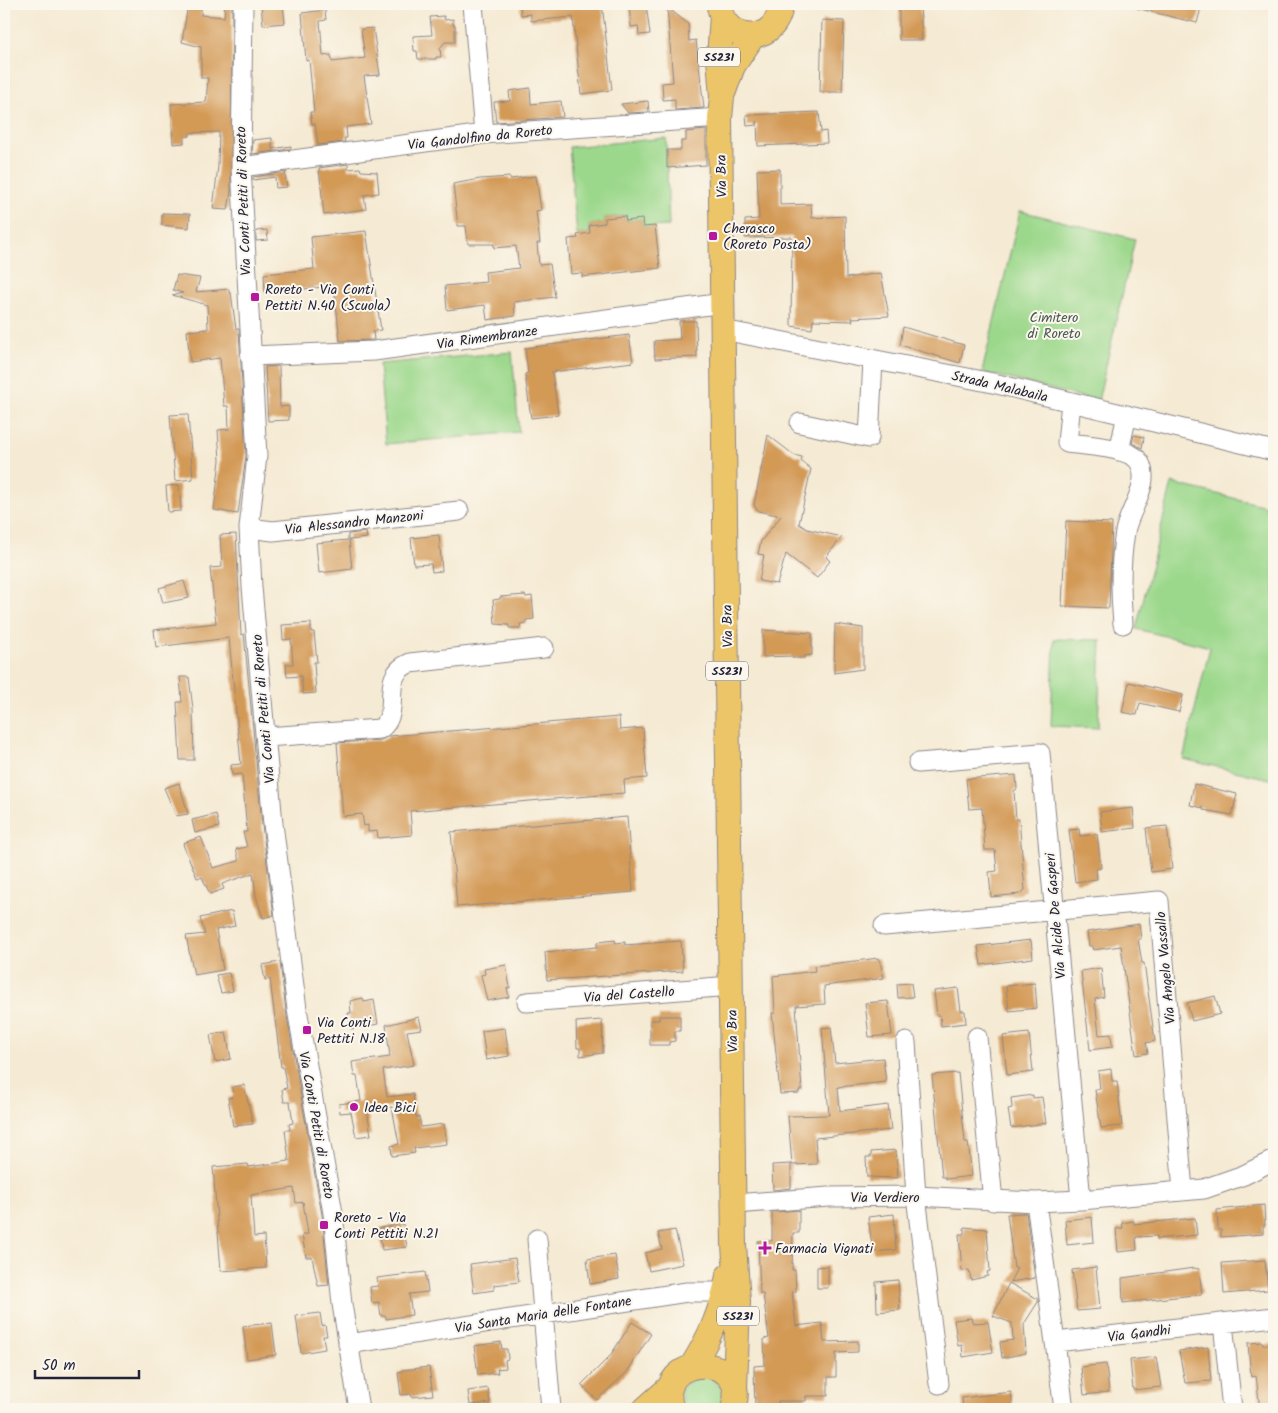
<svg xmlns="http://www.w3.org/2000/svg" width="1278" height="1413" viewBox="0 0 1278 1413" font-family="Kalam,sans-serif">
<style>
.green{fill:#9cd88c;stroke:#5f7d64}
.building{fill:#d39a56}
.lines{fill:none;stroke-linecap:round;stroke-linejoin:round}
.minor-casing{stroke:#8c8687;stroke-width:21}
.major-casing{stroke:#8c8687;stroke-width:26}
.minor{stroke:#fff;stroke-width:19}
.major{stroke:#edc569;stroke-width:24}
.poi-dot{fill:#b5179e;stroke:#fbf7ec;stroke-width:2}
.labels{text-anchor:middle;stroke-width:4;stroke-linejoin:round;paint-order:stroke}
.shield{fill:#fbf7ec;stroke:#636270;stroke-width:1}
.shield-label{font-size:12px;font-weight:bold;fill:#22223b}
.street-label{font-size:14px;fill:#22223b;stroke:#fbf7ec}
.poi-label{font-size:14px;fill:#22223b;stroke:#fbf7ec;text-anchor:start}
.park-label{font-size:14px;fill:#475953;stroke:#fbf7ec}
</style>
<rect width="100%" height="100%" fill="#fbf7ec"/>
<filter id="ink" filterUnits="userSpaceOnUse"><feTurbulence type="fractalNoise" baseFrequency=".02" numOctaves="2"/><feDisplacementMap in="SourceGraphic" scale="10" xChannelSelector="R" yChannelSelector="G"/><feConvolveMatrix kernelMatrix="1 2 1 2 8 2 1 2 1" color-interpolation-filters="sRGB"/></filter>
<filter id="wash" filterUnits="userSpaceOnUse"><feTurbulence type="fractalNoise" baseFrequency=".0096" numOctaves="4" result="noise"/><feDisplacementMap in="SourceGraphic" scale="20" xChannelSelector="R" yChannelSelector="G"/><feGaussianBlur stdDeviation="1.12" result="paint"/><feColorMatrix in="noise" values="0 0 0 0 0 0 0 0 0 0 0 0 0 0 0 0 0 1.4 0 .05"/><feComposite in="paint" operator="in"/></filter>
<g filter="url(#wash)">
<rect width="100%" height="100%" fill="#f5ead3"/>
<path class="green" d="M666 138 669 226 643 227 642 219 626 221 625 216 605 218V223L589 225 590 233 577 235 569 147Z
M1020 211 1135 239 1098 401 982 372Z
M512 352 519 432 386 444 379 364Z
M1172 483 1274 508V780L1183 759 1210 647 1136 629Z
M1054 639 1101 640 1098 728 1051 726Z
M707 1376C720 1384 730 1394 720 1409H685C673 1388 688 1379 707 1376Z"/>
<g id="blocks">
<path class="building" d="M188 4H201V15L224 17 225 4H232L231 191 228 210 213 209 218 166 219 132 190 133V136L184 137V143L173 144 171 104 206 102 208 78H201V47L182 42Z
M261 4H283L285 23 263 25Z
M520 4H602L612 90 581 94 573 17 531 21V14L521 15Z
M629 4H646L650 34 639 35 638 26 631 27Z
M899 4H920L922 40H899Z
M1137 4H1202L1197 23 1136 8Z
M667 7 688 24 689 41 696 40 704 108 675 110V99L663 100 662 83 673 82Z
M325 10 326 20 320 21 323 56 331 55 332 62 365 58 361 29 373 28 380 75 364 76 371 124 346 127 347 138H344L345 142 318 145 315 124H312L310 112H314L309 60 306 61 302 13Z
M444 16 445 20 453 19V25H455V42H445L440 48 441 57H436V59H418L417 51H414L413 36 432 35 430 17Z
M822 20 844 21 842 92H820Z
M530 88 531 104 561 101 563 117 496 122 494 102 510 101 509 91Z
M648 101 649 112 628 113 621 104Z
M819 112 821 132 826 131 827 143 758 146 757 121V125L747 126 746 115Z
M706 130V165L667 168V150H681V141H686V132Z
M272 138V149L291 146V149L252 154 253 140Z
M348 164V169L360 168 361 171 377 172 379 193 364 195 366 209 324 215 319 168Z
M780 169V205L811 204 812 218 845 216 846 278 881 273 889 316 852 318 853 321 813 320 812 329 791 326 792 237 745 238V220L759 219 757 170Z
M287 172 285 174 287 187 276 188 275 177 253 180V177Z
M536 176 541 210 536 211 540 243H537L539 265 550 264 555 297 514 302 515 316 487 320 485 305 447 310 445 286 486 282 485 272 519 268 516 246 494 248V244H468L466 226H458L453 184 480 179 510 177V179Z
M162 213 190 214 189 228 162 225Z
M625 216 626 221 642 219 643 227 655 226 660 268 582 277V273L571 274 568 239 578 238 577 235 590 233 589 225 605 223V218Z
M267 230 268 240 256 241V231Z
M366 231 381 330 373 331 374 340 340 341 334 286 265 293 264 274 314 269 311 237Z
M177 275 200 278 196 292 229 289V293H231L236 329H239L246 456 238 514 214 510 220 460 218 430 229 429 228 406H224L220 358 190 362 187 331 208 329 207 305 172 295 183 293 173 290Z
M679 321H696L697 357 655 359 654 341 680 339Z
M903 327 964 345 960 363 900 345Z
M629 335 633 362 552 372 558 415 531 418 525 374 528 373 525 348Z
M279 366 280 407 289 406V420L268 421 265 367Z
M188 414 193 479 175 481 170 415Z
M768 435 794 455 802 457 801 461 811 469 799 524 807 529 842 537 826 557 830 561 817 578 786 554 777 584 759 581 764 555 758 554 761 541 781 516 758 511 754 505Z
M1134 435 1144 437 1142 448 1132 443Z
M179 485 181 511 168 512 166 486Z
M1066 521 1112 523 1109 608 1062 606Z
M366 532 367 538 349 540 352 569 319 573 316 543 348 540V534Z
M236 534 241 635 244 634 262 825 274 915 263 918 256 896 253 873 222 884 224 889 210 894 202 877 197 878 184 847 183 843 201 837 213 868 239 861 236 849 247 847 243 832H247L242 774 232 775 231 765 241 764 229 638 156 647 154 630 216 623 210 568 222 567 220 535Z
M439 535 442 571 432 572 431 564 414 565 411 538Z
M184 581 189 598 163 603 159 588Z
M525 595 526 597 532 596 534 619 526 620V623L520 624 521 628H509V625L495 624 493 600 500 599V597Z
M311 623V632H314L317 662H314L316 693 303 694 301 676 287 677 286 664H293L291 639 283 640 282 625Z
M835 624 863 628V669L834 673Z
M763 630 812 633V655L804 656 805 658H792V656L763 657Z
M180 677H189L193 709 194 760H180L177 702H182Z
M1129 682 1183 695 1179 712 1140 703 1137 715 1122 712Z
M619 717 620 730 643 728 647 778 624 780 625 793 410 811 412 835 378 838 377 831 368 832V825L364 826 362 814 343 816 337 743 381 740 389 736Z
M1016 775 1017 789 1014 791 1016 820 1019 819 1025 890 1020 894 991 897 989 872 997 871 995 850H985L982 808 969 809 966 779Z
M179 783 188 814 176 816 164 788Z
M1194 784 1237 794 1232 815 1203 810V808L1190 805Z
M1133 808 1135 828 1102 832 1100 812Z
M216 814 219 827 195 833 192 820Z
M627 817 633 892 457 907 451 832Z
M1167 826 1172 869 1151 872 1146 828Z
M1079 829 1080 836 1097 834 1101 868 1096 869 1097 879 1075 882 1069 830Z
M232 911 235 926 216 930 223 970 194 975 186 936 205 934 200 918Z
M1139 924 1141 939H1138L1142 963H1144L1155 1041 1146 1043 1148 1053 1136 1055 1121 946 1093 950 1092 946H1089L1087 932Z
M615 940 616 943 625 942V945L681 941 683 971 547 980 545 952 597 947V942Z
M1031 940 1033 958 981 965 978 946Z
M879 958 884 978 824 986 825 1004 796 1006 802 1090H799V1093L780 1094 772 1013H775L773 976 815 971 814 966Z
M280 962 286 1011 322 1215 329 1285 318 1286 312 1257H306L302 1235 308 1234 303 1202 296 1203 294 1188 251 1195 254 1237 264 1236 266 1268 221 1271 213 1167 248 1164 249 1167 289 1161 285 1130H290L289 1124 293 1123 290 1102H284L282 1089 287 1088 283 1067H281L270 979 265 980 262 965Z
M506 965 510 988H507L509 997 487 1001 481 975 485 974 484 969Z
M1101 968 1104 997 1095 999 1099 1035 1111 1034 1112 1047 1090 1050 1081 971Z
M229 973 233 991 221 993 216 975Z
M911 983 913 997 898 998 897 984Z
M1035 983 1037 1008 1009 1011 1006 986Z
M958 988 961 1011H965L966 1023 941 1026 940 1015H937L934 991Z
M1215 996 1220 1014 1192 1021 1187 1003Z
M363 998 364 1002 374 1000 378 1024 351 1029 348 1013H351L350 1001Z
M888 1001 892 1035 869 1037 865 1003Z
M659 1016H680V1031H675V1041L669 1042V1045H650V1020H659Z
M419 1017 422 1029 407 1031 414 1065 383 1070 387 1097 413 1094 416 1117H419L421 1127 444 1124 447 1144 414 1148 415 1153 392 1156 391 1146 399 1144 392 1107 367 1110 371 1135 356 1137 351 1112 340 1113 339 1104 361 1101 357 1076H354L352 1062 390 1057 386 1025Z
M602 1020 603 1053 580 1056V1048H577L576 1022Z
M831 1027 835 1063 883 1058 886 1082 838 1087 840 1111 888 1105 891 1130 815 1138 817 1164 792 1165 788 1116 829 1115 822 1028Z
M505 1028 509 1056 486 1060 482 1031Z
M226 1032 231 1059 215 1062 210 1035Z
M1029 1033 1033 1072 1007 1075 1003 1036Z
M1111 1069 1112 1081H1117L1122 1126 1101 1128 1095 1090 1100 1089 1098 1071Z
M958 1073 965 1142H968L972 1176 946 1179V1177H942L932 1075Z
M244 1085 253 1124 233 1126 228 1098 233 1097 232 1087Z
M1033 1095V1098L1042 1097 1046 1123 1011 1128 1008 1109 1012 1108 1011 1098Z
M896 1150 898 1178 867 1177 866 1157H871V1152Z
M791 1164V1188L773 1190 772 1165Z
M1264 1205 1265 1226H1263V1234L1221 1237V1230H1218L1217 1210Z
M799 1210V1233H793L792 1270H795L796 1292H792L796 1326 822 1323 824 1342 858 1341V1352L836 1353V1377H828V1396H806V1401H778V1409H755L754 1366 765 1365 764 1339 769 1338 763 1294H760L758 1241H772V1212Z
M1026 1213 1035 1278 1010 1282 1017 1268H1014L1007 1214Z
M894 1214 896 1250 873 1252 868 1217Z
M1092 1217 1094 1242 1067 1245 1065 1220Z
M1195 1218 1197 1235 1157 1239V1236L1136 1237 1137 1250 1118 1252 1116 1229 1123 1228 1122 1223 1134 1221V1224Z
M403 1224 407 1247 382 1250 379 1228Z
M964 1227 987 1229 990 1271 987 1272 988 1276 971 1280 969 1270 962 1271 959 1234H964Z
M675 1230 683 1264 649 1271 645 1253 662 1249 658 1233Z
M615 1255 619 1279 590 1284 587 1259Z
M515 1258 519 1282 494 1285V1290L474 1293 470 1264Z
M1265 1260 1268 1290 1224 1294 1222 1263Z
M828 1266V1288H817V1267Z
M1096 1267 1100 1309 1077 1311 1072 1270Z
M1194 1268 1199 1269 1202 1294 1123 1303 1122 1278Z
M425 1272 428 1292 409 1294 412 1315 386 1319V1316H381L379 1302 372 1303 370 1287 378 1286 377 1278Z
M898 1280 900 1310 877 1312 876 1282Z
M1009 1283 1038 1299V1302L1024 1324 1026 1353 1002 1358 1000 1342 1013 1340 1012 1323 993 1316Z
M320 1313 322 1326 325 1325 327 1336H323L325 1349 301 1353 296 1316Z
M971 1318 973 1323 988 1322 993 1352 963 1357 962 1345 958 1346 954 1320Z
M632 1322 651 1334 627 1372 597 1400 581 1385 610 1356Z
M272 1323 276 1355 247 1359 243 1326Z
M501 1342 502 1349H507L508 1359 505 1360 506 1368 497 1369 498 1373 478 1375 474 1346Z
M1262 1342 1263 1345 1274 1343V1409H1260L1256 1376 1251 1377 1248 1343Z
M1208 1347 1211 1381 1185 1383 1179 1351Z
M1156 1357 1161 1387 1133 1390 1130 1360Z
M1106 1364 1109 1392 1084 1395 1081 1367Z
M429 1367 433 1395 412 1397 411 1394 401 1395 398 1373 402 1372V1370Z
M488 1388 490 1403 470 1405 468 1391Z
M1011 1392 1013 1409H963L962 1398Z"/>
</g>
</g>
<g filter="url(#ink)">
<use href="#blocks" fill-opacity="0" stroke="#8c8687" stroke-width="1"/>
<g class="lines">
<defs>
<path id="minor" d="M243 4 241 167 257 456 249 528 252 587 273 824 297 1009 333 1213 342 1304 359 1409
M473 4 484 134
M241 167 484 134 720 118
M723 330 993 383 1274 451
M250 356 374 351 723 303
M1071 402 1067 443C1084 445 1125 447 1137 459 1155 480 1128 510 1125 532 1120 563 1120 593 1123 624
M800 423 869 438 873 360
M1119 451 1127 415
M249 528 273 531 459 511
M266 737 380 729C404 712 377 676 410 663L544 648
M918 763 1040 753 1081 1200
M884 926 1159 901 1183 1191
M527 1002 731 986
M977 1037 993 1201
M906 1042 916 1196 939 1384
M1036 1202 1064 1409
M734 1204 829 1197 916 1196 1036 1202 1081 1200 1204 1189 1244 1175 1274 1160
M537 1239 551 1409
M1223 1323 1232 1409
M1056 1342 1274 1317
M348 1344 687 1292H737"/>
<path id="major" d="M719 7C728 47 778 44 781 4
M722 16 719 58 722 97 720 118 734 1245 738 1301 735 1388
M724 91 733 66 753 36
M692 1366C710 1337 722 1310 728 1276
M645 1409 671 1386
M672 1409C651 1353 753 1350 733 1409"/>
</defs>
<use href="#minor" class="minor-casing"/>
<use href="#major" class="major-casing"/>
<use href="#minor" class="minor"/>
<use href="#major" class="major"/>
</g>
</g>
<g class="poi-dot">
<rect x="708" y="231" width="10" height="10" rx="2.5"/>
<rect x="250" y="292" width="10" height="10" rx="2.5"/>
<rect x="302" y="1025" width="10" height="10" rx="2.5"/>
<circle cx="354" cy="1107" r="5"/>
<rect x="319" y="1220" width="10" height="10" rx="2.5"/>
<path d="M762.5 1240.5h5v5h5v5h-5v5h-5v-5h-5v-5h5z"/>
</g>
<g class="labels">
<g class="shield">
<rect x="698" y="47.5" width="42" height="19" rx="4"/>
<rect x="706" y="661.5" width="42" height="19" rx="4"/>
<rect x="717" y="1306.5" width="42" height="19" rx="4"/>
</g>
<g class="shield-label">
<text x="719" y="61">SS231</text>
<text x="727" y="675">SS231</text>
<text x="738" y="1320">SS231</text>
</g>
<g class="street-label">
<text transform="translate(480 137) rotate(-6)" y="5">Via Gandolfino da Roreto</text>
<text transform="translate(721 176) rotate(-91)" y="5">Via Bra</text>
<text transform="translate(243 201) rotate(-92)" y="5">Via Conti Petiti di Roreto</text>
<text transform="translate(487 337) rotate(-8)" y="5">Via Rimembranze</text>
<text transform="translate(1000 386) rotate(13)" y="5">Strada Malabaila</text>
<text transform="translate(354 522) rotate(-6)" y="5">Via Alessandro Manzoni</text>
<text transform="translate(727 626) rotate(-91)" y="5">Via Bra</text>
<text transform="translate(263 709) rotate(-95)" y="5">Via Conti Petiti di Roreto</text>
<text transform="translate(1055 916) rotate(-95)" y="5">Via Alcide De Gasperi</text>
<text transform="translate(1165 968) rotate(-95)" y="5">Via Angelo Vassallo</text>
<text transform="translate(629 994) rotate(-4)" y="5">Via del Castello</text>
<text transform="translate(732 1031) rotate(-91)" y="5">Via Bra</text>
<text transform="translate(317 1125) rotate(80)" y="5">Via Conti Petiti di Roreto</text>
<text x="885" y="1202">Via Verdiero</text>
<text transform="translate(543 1314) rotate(-9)" y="5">Via Santa Maria delle Fontane</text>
<text transform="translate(1139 1333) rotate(-7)" y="5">Via Gandhi</text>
</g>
<g class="poi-label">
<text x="723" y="233">Cherasco<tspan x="723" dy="16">(Roreto Posta)</tspan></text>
<text x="265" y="294">Roreto - Via Conti<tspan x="265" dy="16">Pettiti N.40 (Scuola)</tspan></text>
<text x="317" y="1027">Via Conti<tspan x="317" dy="16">Pettiti N.18</tspan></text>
<text x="364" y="1112">Idea Bici</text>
<text x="334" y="1222">Roreto - Via<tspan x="334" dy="16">Conti Pettiti N.21</tspan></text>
<text x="775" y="1253">Farmacia Vignati</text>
</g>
<g class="park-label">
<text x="1054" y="322">Cimitero<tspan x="1054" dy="16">di Roreto</tspan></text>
</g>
</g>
<rect width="1278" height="1413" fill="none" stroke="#fbf7ec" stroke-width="20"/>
<path d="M35 1370v8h104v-8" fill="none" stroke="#22223b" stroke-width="2.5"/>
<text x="42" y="1370" font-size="15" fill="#22223b" stroke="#fbf7ec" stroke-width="4" paint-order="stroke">50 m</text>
</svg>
